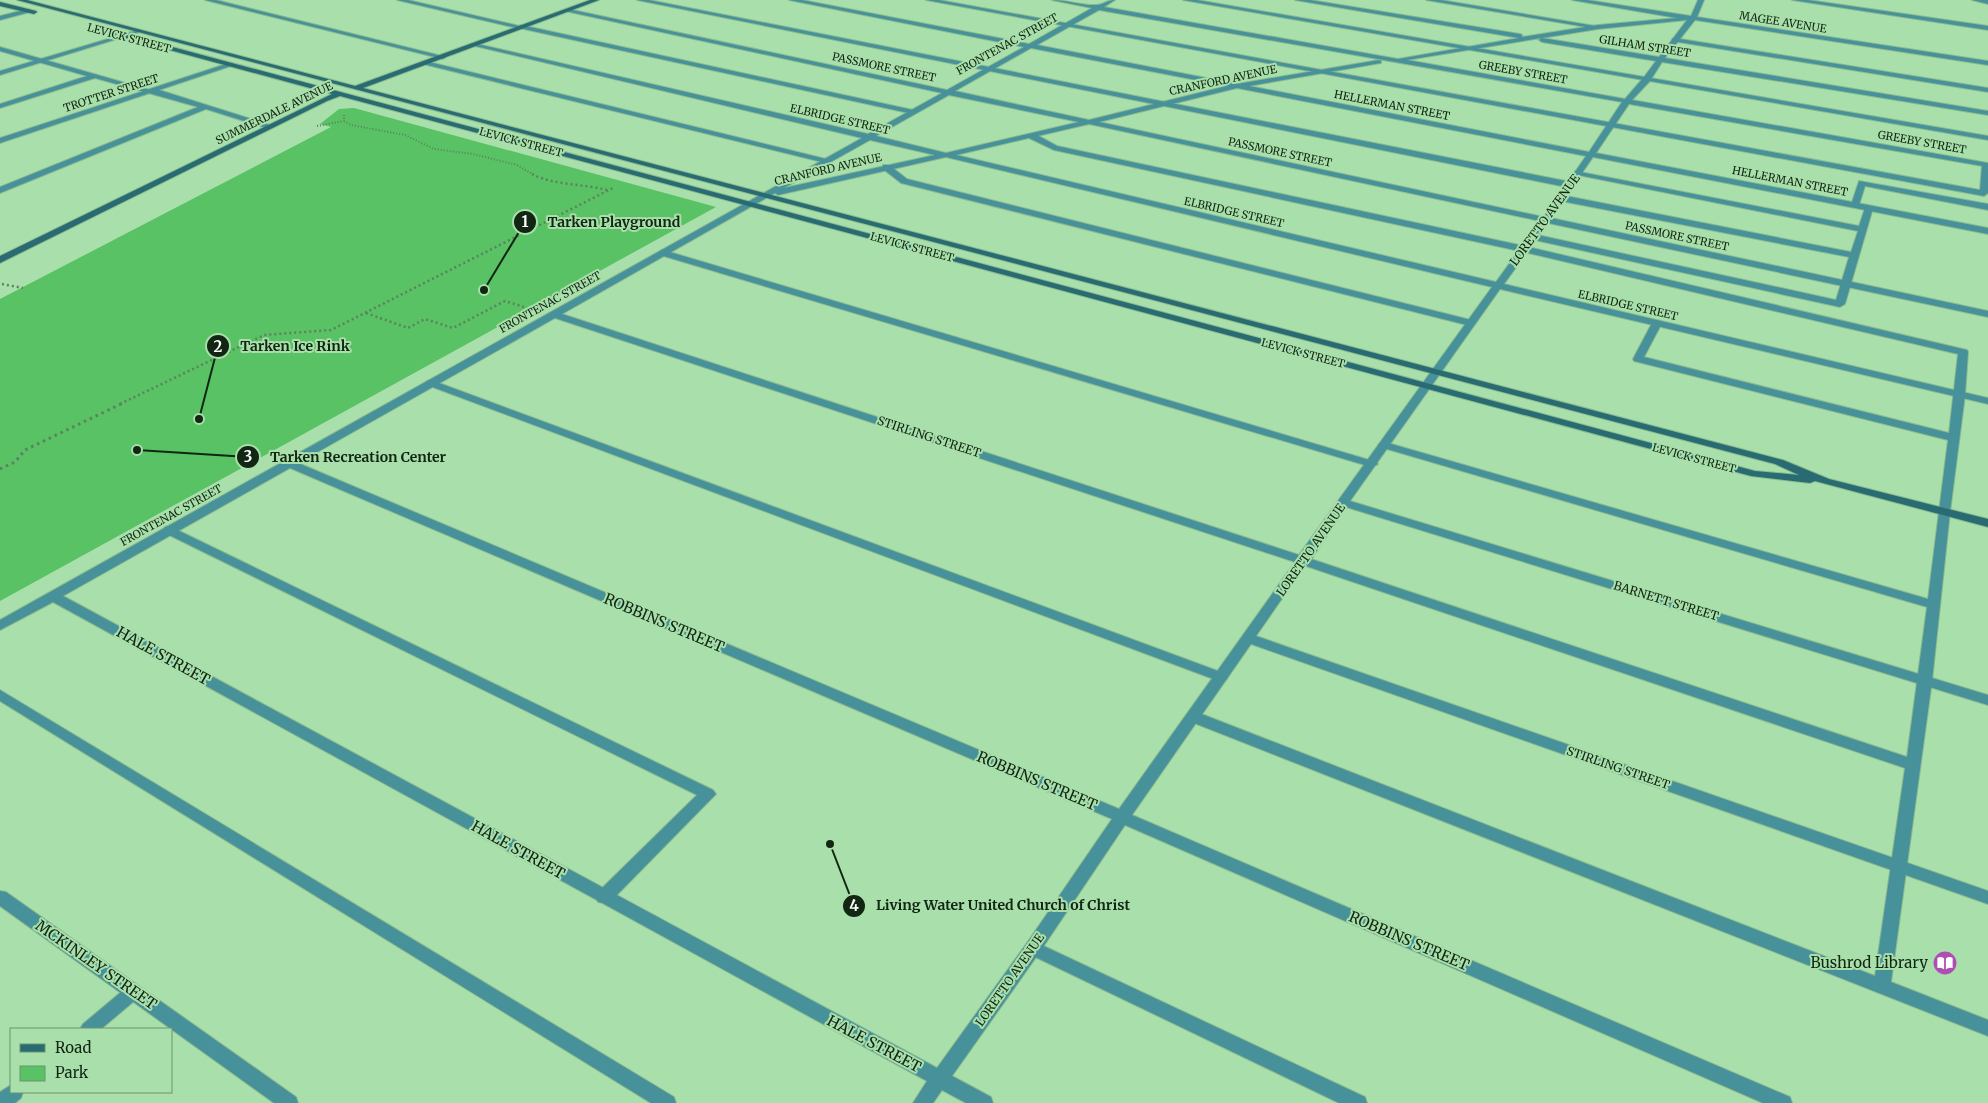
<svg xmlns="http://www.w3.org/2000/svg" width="1988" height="1103" viewBox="0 0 1988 1103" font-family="Merriweather,serif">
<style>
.green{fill:#58c264}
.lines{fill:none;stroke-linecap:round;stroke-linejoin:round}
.lane-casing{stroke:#8bba8d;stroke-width:2}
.street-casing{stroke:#8bba8d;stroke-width:2}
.secondary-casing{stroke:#8bba8d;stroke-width:2}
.path-far2{stroke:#5d825f;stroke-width:2;stroke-dasharray:1 2;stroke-linecap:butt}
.path-far1{stroke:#5d825f;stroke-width:2.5;stroke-dasharray:2 3;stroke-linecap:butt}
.path{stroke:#5d825f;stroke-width:3;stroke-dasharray:2.5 4;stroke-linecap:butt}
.lane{fill:#47919a;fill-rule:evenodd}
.street{fill:#47919a;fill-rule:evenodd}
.secondary{fill:#286b73;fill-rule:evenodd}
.labels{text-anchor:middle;stroke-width:4;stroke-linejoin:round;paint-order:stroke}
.far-street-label{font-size:11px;fill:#112613;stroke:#a9dfab}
.street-label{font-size:12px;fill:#112613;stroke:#a9dfab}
.near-street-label{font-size:15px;fill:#112613;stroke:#a9dfab}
.near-poi-label{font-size:15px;fill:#112613;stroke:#a9dfab;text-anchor:end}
.leader{fill:none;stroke:#112613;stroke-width:2}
.callout-dot{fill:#112613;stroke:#a9dfab;stroke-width:2}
.mark-label{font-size:15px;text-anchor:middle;font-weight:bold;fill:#fff}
.callout-label{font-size:14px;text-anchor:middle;font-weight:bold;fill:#112613;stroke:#a9dfab;stroke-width:4;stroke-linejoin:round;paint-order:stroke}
</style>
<rect width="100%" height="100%" fill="#a9dfab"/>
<path class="green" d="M354 108 716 207 0 601V299L331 127 320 124 339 109Z"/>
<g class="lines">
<defs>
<path id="lane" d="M205 0H216L446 57 443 59Z
M637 0H649L1571 182 1575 185 1571 188Z
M926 0H939L1980 190 1982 165 1986 163H1988V193L1984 196Z
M1183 0H1197L1988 136V140Z
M1426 0H1441L1601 27 1598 29Z
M1792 0H1808L1988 26V30Z
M521 25 913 110 917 112 913 114 519 28V26Z
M1674 38 1988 88V92L1672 41V39Z
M0 47 150 90 156 89 273 126 266 128 206 109 0 193V187L198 107 95 78 0 108V104L87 76 0 51Z
M425 61 826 159 830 161 826 163 423 64V62Z
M1029 134H1035L1057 146 1524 246 1967 350 1968 352 1965 395 1950 512 1932 681 1891 982 1988 1020V1036L1189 721 1187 717 1189 713H1199L1875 976 1905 768 1300 564 1298 561 1300 558H1308L1907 757 1927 607 1380 447 1378 445 1380 443H1388L1928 599 1948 440 1634 361 1633 359 1652 323 1657 320 1662 323 1644 357 1949 433 1958 354 1524 252 1054 150 1029 138Z
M883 165H889L907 179 1475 321 1476 323 1471 326 901 183 883 169Z
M1575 171 1859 226 1865 208 1872 206 1873 208 1845 304 1840 307 1530 239 1529 237 1533 234 1836 300 1849 257 1561 201 1557 198 1561 195 1851 252 1858 231 1578 175H1575Z
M1859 181 1988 204V210L1865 186 1859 205 1855 208 1851 205Z
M663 250 1376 462 1378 464 1372 467 1368 466 660 255V251Z
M431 380 1226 674 1228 677 1226 680H1216L427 385 426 383 427 381Z
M169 526 713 790 716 794 610 902 604 903 598 902 596 897 598 892 697 795 165 533 163 530 165 527Z
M0 690 674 1097 676 1103H651L0 701Z
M1033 941 1365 1097 1367 1103H1339L1027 953 1025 948 1027 943Z
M133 985 139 987 142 992 139 997 101 1029H80L83 1024 127 987Z
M11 1085V1092H23L21 1098 15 1103H0V1092Z"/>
<path id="street" d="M397 0H408L524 27 521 29Z
M789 0H802L1029 44 1092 8 1052 0C1066 0 1084 6 1096 5 1103 5 1107 0 1115 0L1104 7 1398 59 1519 38 1295 0H1310L1520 34 1522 35V37L1598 25 1677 18 1572 0H1587L1691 16 1698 0H1704L1697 17 1988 61V65L1695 20 1665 58 1988 111V115L1662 62 1650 81 1632 100 1988 163V167L1629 104 1596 153 1988 228V234L1593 157 1551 218 1988 311V317L1548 223 1504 284 1988 398V404L1500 289 1350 501 1988 695V705L1346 507 1308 564H1306L1256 636 1988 891V904L1251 644 1132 815 1790 1097 1792 1103H1763L1125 825 1039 953 952 1076 991 1097 993 1103H966L942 1090 933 1103H913L927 1081 53 602 0 630V620L862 138 475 46 473 45V43L868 134 942 93 565 11 568 9 947 90 1024 47ZM1099 10 1622 102 1589 152 1249 86 1381 63V61L1379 60 1237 84 1037 45ZM1687 20 1659 57 1542 38 1598 29ZM1541 38 1539 40 1542 42 1656 61 1644 77 1625 99 1407 60ZM1031 48 1227 86 1089 120 955 91ZM1237 88 1586 156 1544 217 1099 122ZM949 95 1079 122 946 153 876 136ZM1089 124 1540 221 1496 282 956 155ZM870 140 935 155 784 188ZM946 157 1492 287 1299 555 562 314 775 193 778 195ZM555 318 1295 562 1119 809 298 463ZM290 468 1112 819 1027 943 937 1068 63 596Z
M1972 0H1988V4Z
M28 9 30 10V12L0 20V16Z
M138 30 143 31 0 75V71Z
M229 63 232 65 231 66 0 143V138Z
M0 891 6 892 296 1097 298 1103H274L0 906Z"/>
<path id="secondary" d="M17 0H27L355 86 590 0H599L363 88 1783 460 1829 479 1988 519V527L1815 481 1810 483 1751 476 340 96 327 101 0 263V256L332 94 107 33V31L109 30 1755 471 1799 475 1775 464Z
M0 2 36 11 37 12 34 14 0 6Z"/>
</defs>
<use href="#lane" class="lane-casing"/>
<use href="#street" class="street-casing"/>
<use href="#secondary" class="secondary-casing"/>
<path class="path-far2" d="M344 115V121L351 125 405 135 434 149 473 154 517 165 534 175
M317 126 344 121"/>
<path class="path-far1" d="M532 174C552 185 584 184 607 190
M2 284 23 288
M366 313 408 328 425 319 453 328 505 301 524 307
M120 404 264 335 331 330 613 188"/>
<path class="path" d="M0 469 15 462 25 450 123 403"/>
<use href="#lane" class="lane"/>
<use href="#street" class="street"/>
<use href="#secondary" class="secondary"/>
</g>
<defs>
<symbol id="library-disc" viewBox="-11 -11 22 22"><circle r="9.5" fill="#b04db4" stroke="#a9dfab"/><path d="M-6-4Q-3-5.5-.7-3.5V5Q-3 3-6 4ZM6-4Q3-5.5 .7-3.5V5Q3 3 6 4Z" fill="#fff"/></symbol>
</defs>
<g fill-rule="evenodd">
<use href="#library-disc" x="1931" y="949" width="28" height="28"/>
</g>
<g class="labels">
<g class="far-street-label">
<text transform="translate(1783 22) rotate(9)" y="4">MAGEE AVENUE</text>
<text transform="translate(129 38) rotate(15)" y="4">LEVICK STREET</text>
<text transform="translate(1007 44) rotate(-29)" y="4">FRONTENAC STREET</text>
<text transform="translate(1645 46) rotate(9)" y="4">GILHAM STREET</text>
<text transform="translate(884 67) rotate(12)" y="4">PASSMORE STREET</text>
<text transform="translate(1523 72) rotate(10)" y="4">GREEBY STREET</text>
<text transform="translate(1223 80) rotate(-12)" y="4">CRANFORD AVENUE</text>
<text transform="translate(111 93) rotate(-18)" y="4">TROTTER STREET</text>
<text transform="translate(1392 105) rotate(11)" y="4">HELLERMAN STREET</text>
<text transform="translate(274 113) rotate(-26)" y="4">SUMMERDALE AVENUE</text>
<text transform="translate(840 119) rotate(13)" y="4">ELBRIDGE STREET</text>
<text transform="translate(521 142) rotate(15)" y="4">LEVICK STREET</text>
<text transform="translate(1922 142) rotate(10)" y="4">GREEBY STREET</text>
<text transform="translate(1280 152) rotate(12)" y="4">PASSMORE STREET</text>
<text transform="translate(828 169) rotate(-13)" y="4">CRANFORD AVENUE</text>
<text transform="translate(1790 181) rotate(11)" y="4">HELLERMAN STREET</text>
<text transform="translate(1234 212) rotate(13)" y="4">ELBRIDGE STREET</text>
<text transform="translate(1677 236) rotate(12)" y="4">PASSMORE STREET</text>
<text transform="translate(912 247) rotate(15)" y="4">LEVICK STREET</text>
<text transform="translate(550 302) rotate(-29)" y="4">FRONTENAC STREET</text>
<text transform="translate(1628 305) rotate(13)" y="4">ELBRIDGE STREET</text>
<text transform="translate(1303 353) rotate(15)" y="4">LEVICK STREET</text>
<text transform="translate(1694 458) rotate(15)" y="4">LEVICK STREET</text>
<text transform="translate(171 515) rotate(-29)" y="4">FRONTENAC STREET</text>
</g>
<g class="street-label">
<text transform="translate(1545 220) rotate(-54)" y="4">LORETTO AVENUE</text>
<text transform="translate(929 437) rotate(18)" y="4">STIRLING STREET</text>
<text transform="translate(1311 550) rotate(-55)" y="4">LORETTO AVENUE</text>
<text transform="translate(1666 601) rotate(17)" y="4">BARNETT STREET</text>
<text transform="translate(1618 768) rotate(19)" y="4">STIRLING STREET</text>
<text transform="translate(1010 980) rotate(-55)" y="4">LORETTO AVENUE</text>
</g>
<g class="near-street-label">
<text transform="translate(664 623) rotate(23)" y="5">ROBBINS STREET</text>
<text transform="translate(163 656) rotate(29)" y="5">HALE STREET</text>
<text transform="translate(1037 781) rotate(23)" y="5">ROBBINS STREET</text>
<text transform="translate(518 850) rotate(29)" y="5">HALE STREET</text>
<text transform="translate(1409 941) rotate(23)" y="5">ROBBINS STREET</text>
<text transform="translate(96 965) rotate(35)" y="5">MCKINLEY STREET</text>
<text transform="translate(874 1044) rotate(28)" y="5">HALE STREET</text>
</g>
<g class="near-poi-label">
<text x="1928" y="968">Bushrod Library</text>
</g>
</g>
<path class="leader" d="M484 290L525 222M199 419L218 346M137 450L248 457M830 844L854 906"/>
<g class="callout-dot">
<circle cx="484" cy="290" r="5"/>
<circle cx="199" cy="419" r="5"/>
<circle cx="137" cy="450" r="5"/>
<circle cx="830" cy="844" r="5"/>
<circle cx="525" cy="222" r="12"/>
<circle cx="218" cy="346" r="12"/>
<circle cx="248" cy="457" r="12"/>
<circle cx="854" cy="906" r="12"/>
</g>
<g class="mark-label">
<text x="525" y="227">1</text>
<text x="218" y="352">2</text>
<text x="248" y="462">3</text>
<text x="854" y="911">4</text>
</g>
<g class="callout-label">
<text x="614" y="227">Tarken Playground</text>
<text x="295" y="351">Tarken Ice Rink</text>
<text x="358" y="462">Tarken Recreation Center</text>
<text x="1003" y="910">Living Water United Church of Christ</text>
</g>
<rect x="10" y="1028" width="162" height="65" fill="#a9dfab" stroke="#6c956e"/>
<rect x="20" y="1044" width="25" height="8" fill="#286b73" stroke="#6c956e"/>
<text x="55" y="1053" font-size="15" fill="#112613">Road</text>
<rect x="20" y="1066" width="25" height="15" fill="#58c264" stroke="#6c956e"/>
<text x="55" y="1078" font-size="15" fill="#112613">Park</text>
</svg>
